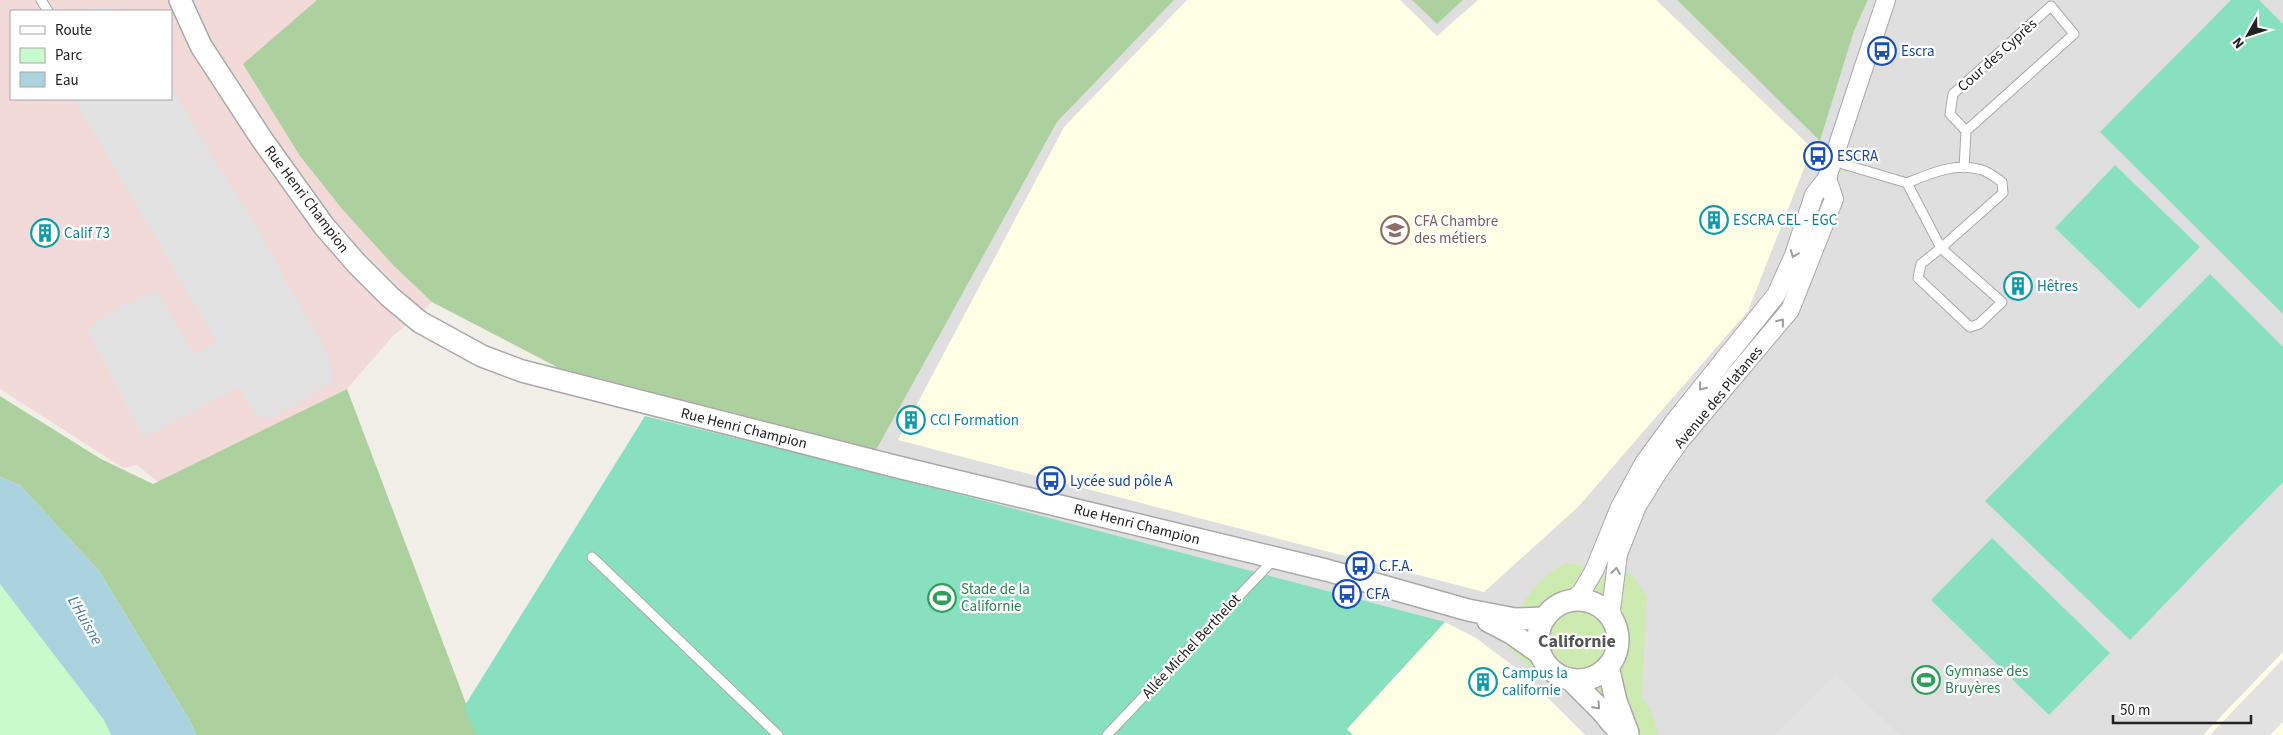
<svg xmlns="http://www.w3.org/2000/svg" width="2283" height="735" viewBox="0 0 2283 735" font-family="'Source Sans 3',sans-serif">
<style>
.residential{fill:#e0dfdf}
.commercial{fill:#f2dad9;fill-rule:evenodd}
.education{fill:#ffffe5}
.grass{fill:#cdebb0}
.forest{fill:#add19e}
.park{fill:#c8facc}
.pitch{fill:#88e0be}
.parking{fill:#e2e2e2}
.water{fill:#aad3df}
.lines{fill:none;stroke-linecap:round;stroke-linejoin:round}
.service-casing{stroke:#a9a9a9;stroke-width:11}
.minor-casing{stroke:#a9a9a9;stroke-width:20}
.tertiary-casing{stroke:#a9a9a9;stroke-width:24}
.service{stroke:#fff;stroke-width:9}
.minor{stroke:#fff;stroke-width:18}
.tertiary{stroke:#fff;stroke-width:21}
.oneway{stroke:#9c9c9c}
.labels{text-anchor:middle;stroke-width:4.5;stroke-linejoin:round;paint-order:stroke}
.transit-label{font-size:15px;fill:#164399;stroke:#fff;text-anchor:start}
.street-label{font-size:15px;fill:#222;stroke:#fff}
.culture-label{font-size:15px;fill:#0d838f;stroke:#fff;text-anchor:start}
.education-label{font-size:15px;fill:#785e54;stroke:#fff;text-anchor:start}
.leisure-label{font-size:15px;fill:#27864d;stroke:#fff;text-anchor:start}
.water-label{font-size:16px;font-style:italic;fill:#4a7aab;stroke:#fff}
.quarter-label{font-size:18px;font-weight:bold;fill:#555;stroke:#fff}
</style>
<rect width="100%" height="100%" fill="#f2efe9"/>
<path class="residential" d="M1174 0H1412L1437 24 1463 0H1677L1820 141 1854 31 1868 0H2283V735H1353L1259 574 863 469 1057 122Z"/>
<path class="commercial" d="M0 0H1174L1057 122 870 461 574 384 555 366 432 302 392 337 347 389 158 482 137 465 123 468 0 389ZM11 11H171V99H11Z"/>
<path class="education" d="M1187 0H1400L1437 36 1478 0H1656L1812 148 1748 311 1578 507 1484 592 898 440 1064 127Z
M1445 622 1476 638 1524 674 1585 735H1353L1347 729Z
M2283 652V735H2203Z"/>
<path class="grass" d="M1567 563 1581 565 1614 580 1624 570 1634 577 1647 596 1642 696 1653 715 1658 735H1622L1578 679C1592 679 1602 673 1611 662 1616 656 1619 646 1618 637 1614 587 1539 589 1539 641L1528 645 1532 666 1538 675 1507 646C1508 616 1540 573 1567 563Z
M1550 639a29 29 0 1 1 58 0a29 29 0 1 1-58 0Z"/>
<path class="forest" d="M317 0H1174L1057 122 870 461 574 384 555 366 432 302 394 266 343 210 300 156 243 64Z
M1412 0H1463L1437 24Z
M1677 0H1868L1854 31 1820 141Z
M347 389 478 735H196L190 721 99 571 20 485 0 477V396L101 459 153 484Z"/>
<path class="park" d="M0 584 104 720 111 735H0Z"/>
<path class="pitch" d="M2231 0H2259L2283 24V314L2100 132Z
M2115 165 2200 247 2139 309 2055 228Z
M2210 274 2283 347V482L2130 640 1985 501Z
M645 416 863 469 1445 622 1347 729 1353 735H476L464 707Z
M1992 538 2110 653 2049 715 1931 600Z"/>
<path class="parking" d="M104 6 118 10 121 11H89L92 8Z
M171 86 214 160 255 224 326 352 332 372 331 383 270 419 256 415 238 387 143 438 87 329 105 315 156 290 195 355 216 341 74 99H171Z
M2283 659V722L2270 735H2210Z
M1835 674 1900 735H1775Z"/>
<path class="water" d="M0 477 20 485 99 571 190 721 196 735H111L104 720 0 584Z"/>
<g class="lines">
<defs>
<path id="service" d="M41 0 48 11
M1833 161 1907 183C1931 173 1956 162 1982 170 1989 172 1996 178 2002 182L2003 193 1941 248 1907 183
M1964 168 1966 131 2074 34 2051 6 1953 94 1950 114 1966 131
M1941 248 2002 302 1979 324 1970 327 1918 278 1921 264Z
M592 557 778 735
M1107 735 1275 558"/>
<path id="minor" d="M1570 601 1581 593 1594 571 1620 507 1644 463 1674 422 1776 295 1794 255 1814 195 1827 178 1886 0
M1613 619 1611 610 1618 554 1637 506 1658 472 1679 442 1790 310 1834 199 1827 178"/>
<path id="tertiary" d="M180 0 201 46 261 138 324 226 357 264 390 297 420 322 482 356 522 371 902 468 1326 570 1468 610 1515 619 1545 618
M1538 640a40 40 0 1 1 80 0a40 40 0 1 1-80 0Z
M1488 621 1511 633 1541 654
M1608 666 1616 701 1628 733
M1570 679 1600 709 1622 735"/>
</defs>
<use href="#service" class="service-casing"/>
<use href="#minor" class="minor-casing"/>
<use href="#tertiary" class="tertiary-casing"/>
<use href="#service" class="service"/>
<use href="#minor" class="minor"/>
<use href="#tertiary" class="tertiary"/>
</g>
<defs><path id="oneway-chevron" d="M-2-3.5L2.5 0L-2 3.5" fill="none" stroke-width="1.6" stroke-linecap="round" stroke-linejoin="round" transform="scale(1.25)"/></defs>
<g class="oneway">
<use href="#oneway-chevron" transform="translate(1794 254) rotate(111)"/>
<use href="#oneway-chevron" transform="translate(1781 322) rotate(-51)"/>
<use href="#oneway-chevron" transform="translate(1702 387) rotate(129)"/>
<use href="#oneway-chevron" transform="translate(1616 571) rotate(-83)"/>
<use href="#oneway-chevron" transform="translate(1597 706) rotate(47)"/>
</g>
<defs>
<symbol id="bus-ring" viewBox="-11 -11 22 22"><circle r="9.5" fill="#fff" stroke="#1a4fb4" stroke-width="1.5"/><path d="M-5-6H5V4H4V6H2V4H-2V6H-4V4H-5ZM-3.5-4V0h7V-4ZM-3.5 1.2v1.5H-2V1.2ZM2 1.2v1.5H3.5V1.2Z" fill="#1a4fb4"/></symbol>
<symbol id="building-ring" viewBox="-11 -11 22 22"><circle r="9.5" fill="#fff" stroke="#0f9aa8" stroke-width="1.5"/><path d="M-4-6H4V6H1V3H-1V6H-4ZM-2.5-4.3h1.7v1.8h-1.7ZM.8-4.3h1.7v1.8H.8ZM-2.5-1h1.7V.8h-1.7ZM.8-1h1.7V.8H.8Z" fill="#0f9aa8"/></symbol>
<symbol id="school-ring" viewBox="-11 -11 22 22"><circle r="9.5" fill="#fff" stroke="#8d6e63" stroke-width="1.5"/><path d="M0-5L7-2L0 1L-7-2ZM-4 1L0 2.5L4 1V4Q0 6-4 4Z" fill="#8d6e63"/></symbol>
<symbol id="stadium-ring" viewBox="-11 -11 22 22"><circle r="9.5" fill="#fff" stroke="#2e9e5b" stroke-width="1.5"/><path d="M0-5a6.5 5 0 1 0 0 10a6.5 5 0 1 0 0-10ZM-3.5-1.8h7v3.6h-7Z" fill="#2e9e5b"/></symbol>
</defs>
<g fill-rule="evenodd">
<use href="#bus-ring" x="1866" y="35" width="32" height="32"/>
<use href="#bus-ring" x="1802" y="140" width="32" height="32"/>
<use href="#building-ring" x="1698" y="204" width="32" height="32"/>
<use href="#school-ring" x="1379" y="214" width="32" height="32"/>
<use href="#building-ring" x="29" y="217" width="32" height="32"/>
<use href="#building-ring" x="2002" y="270" width="32" height="32"/>
<use href="#building-ring" x="895" y="404" width="32" height="32"/>
<use href="#bus-ring" x="1035" y="465" width="32" height="32"/>
<use href="#bus-ring" x="1344" y="550" width="32" height="32"/>
<use href="#bus-ring" x="1331" y="578" width="32" height="32"/>
<use href="#stadium-ring" x="926" y="582" width="32" height="32"/>
<use href="#stadium-ring" x="1910" y="664" width="32" height="32"/>
<use href="#building-ring" x="1467" y="666" width="32" height="32"/>
</g>
<g class="labels">
<g class="transit-label">
<text x="1901" y="56">Escra</text>
<text x="1837" y="161">ESCRA</text>
<text x="1070" y="486">Lycée sud pôle A</text>
<text x="1379" y="571">C.F.A.</text>
<text x="1366" y="599">CFA</text>
</g>
<g class="street-label">
<text transform="translate(1997 55) rotate(-42)" y="5">Cour des Cyprès</text>
<text transform="translate(307 199) rotate(53)" y="5">Rue Henri Champion</text>
<text transform="translate(1718 397) rotate(-50)" y="5">Avenue des Platanes</text>
<text transform="translate(744 428) rotate(14)" y="5">Rue Henri Champion</text>
<text transform="translate(1137 524) rotate(14)" y="5">Rue Henri Champion</text>
<text transform="translate(1191 646) rotate(-47)" y="5">Allée Michel Berthelot</text>
</g>
<g class="culture-label">
<text x="1733" y="225">ESCRA CEL - EGC</text>
<text x="64" y="238">Calif 73</text>
<text x="2037" y="291">Hêtres</text>
<text x="930" y="425">CCI Formation</text>
<text x="1502" y="678">Campus la<tspan x="1502" dy="17">californie</tspan></text>
</g>
<g class="education-label">
<text x="1414" y="226">CFA Chambre<tspan x="1414" dy="17">des métiers</tspan></text>
</g>
<g class="leisure-label">
<text x="961" y="594">Stade de la<tspan x="961" dy="17">Californie</tspan></text>
<text x="1945" y="676">Gymnase des<tspan x="1945" dy="17">Bruyères</tspan></text>
</g>
<g class="water-label">
<text transform="translate(86 620) rotate(60)" y="6">L'Huisne</text>
</g>
<g class="quarter-label">
<text x="1577" y="647">Californie</text>
</g>
</g>
<rect x="10" y="10" width="162" height="90" fill="#ffffff" stroke="#a7a7a7"/>
<rect x="20" y="26" width="25" height="8" fill="#ffffff" stroke="#a7a7a7"/>
<text x="55" y="35" font-size="15" fill="#222222">Route</text>
<rect x="20" y="48" width="25" height="15" fill="#c8facc" stroke="#a7a7a7"/>
<text x="55" y="60" font-size="15" fill="#222222">Parc</text>
<rect x="20" y="72" width="25" height="15" fill="#aad3df" stroke="#a7a7a7"/>
<text x="55" y="85" font-size="15" fill="#222222">Eau</text>
<g transform="translate(2248 35) rotate(231)" stroke="#ffffff" stroke-width="4" paint-order="stroke">
<path d="M0-4L9 19L0 12L-9 19Z" fill="#222222"/>
<text y="-8" font-size="14" font-weight="bold" text-anchor="middle" fill="#222222">N</text>
</g>
<path d="M2113 715v8h138v-8" fill="none" stroke="#222222" stroke-width="2.5"/>
<text x="2120" y="715" font-size="15" fill="#222222" stroke="#ffffff" stroke-width="4" paint-order="stroke">50 m</text>
</svg>
